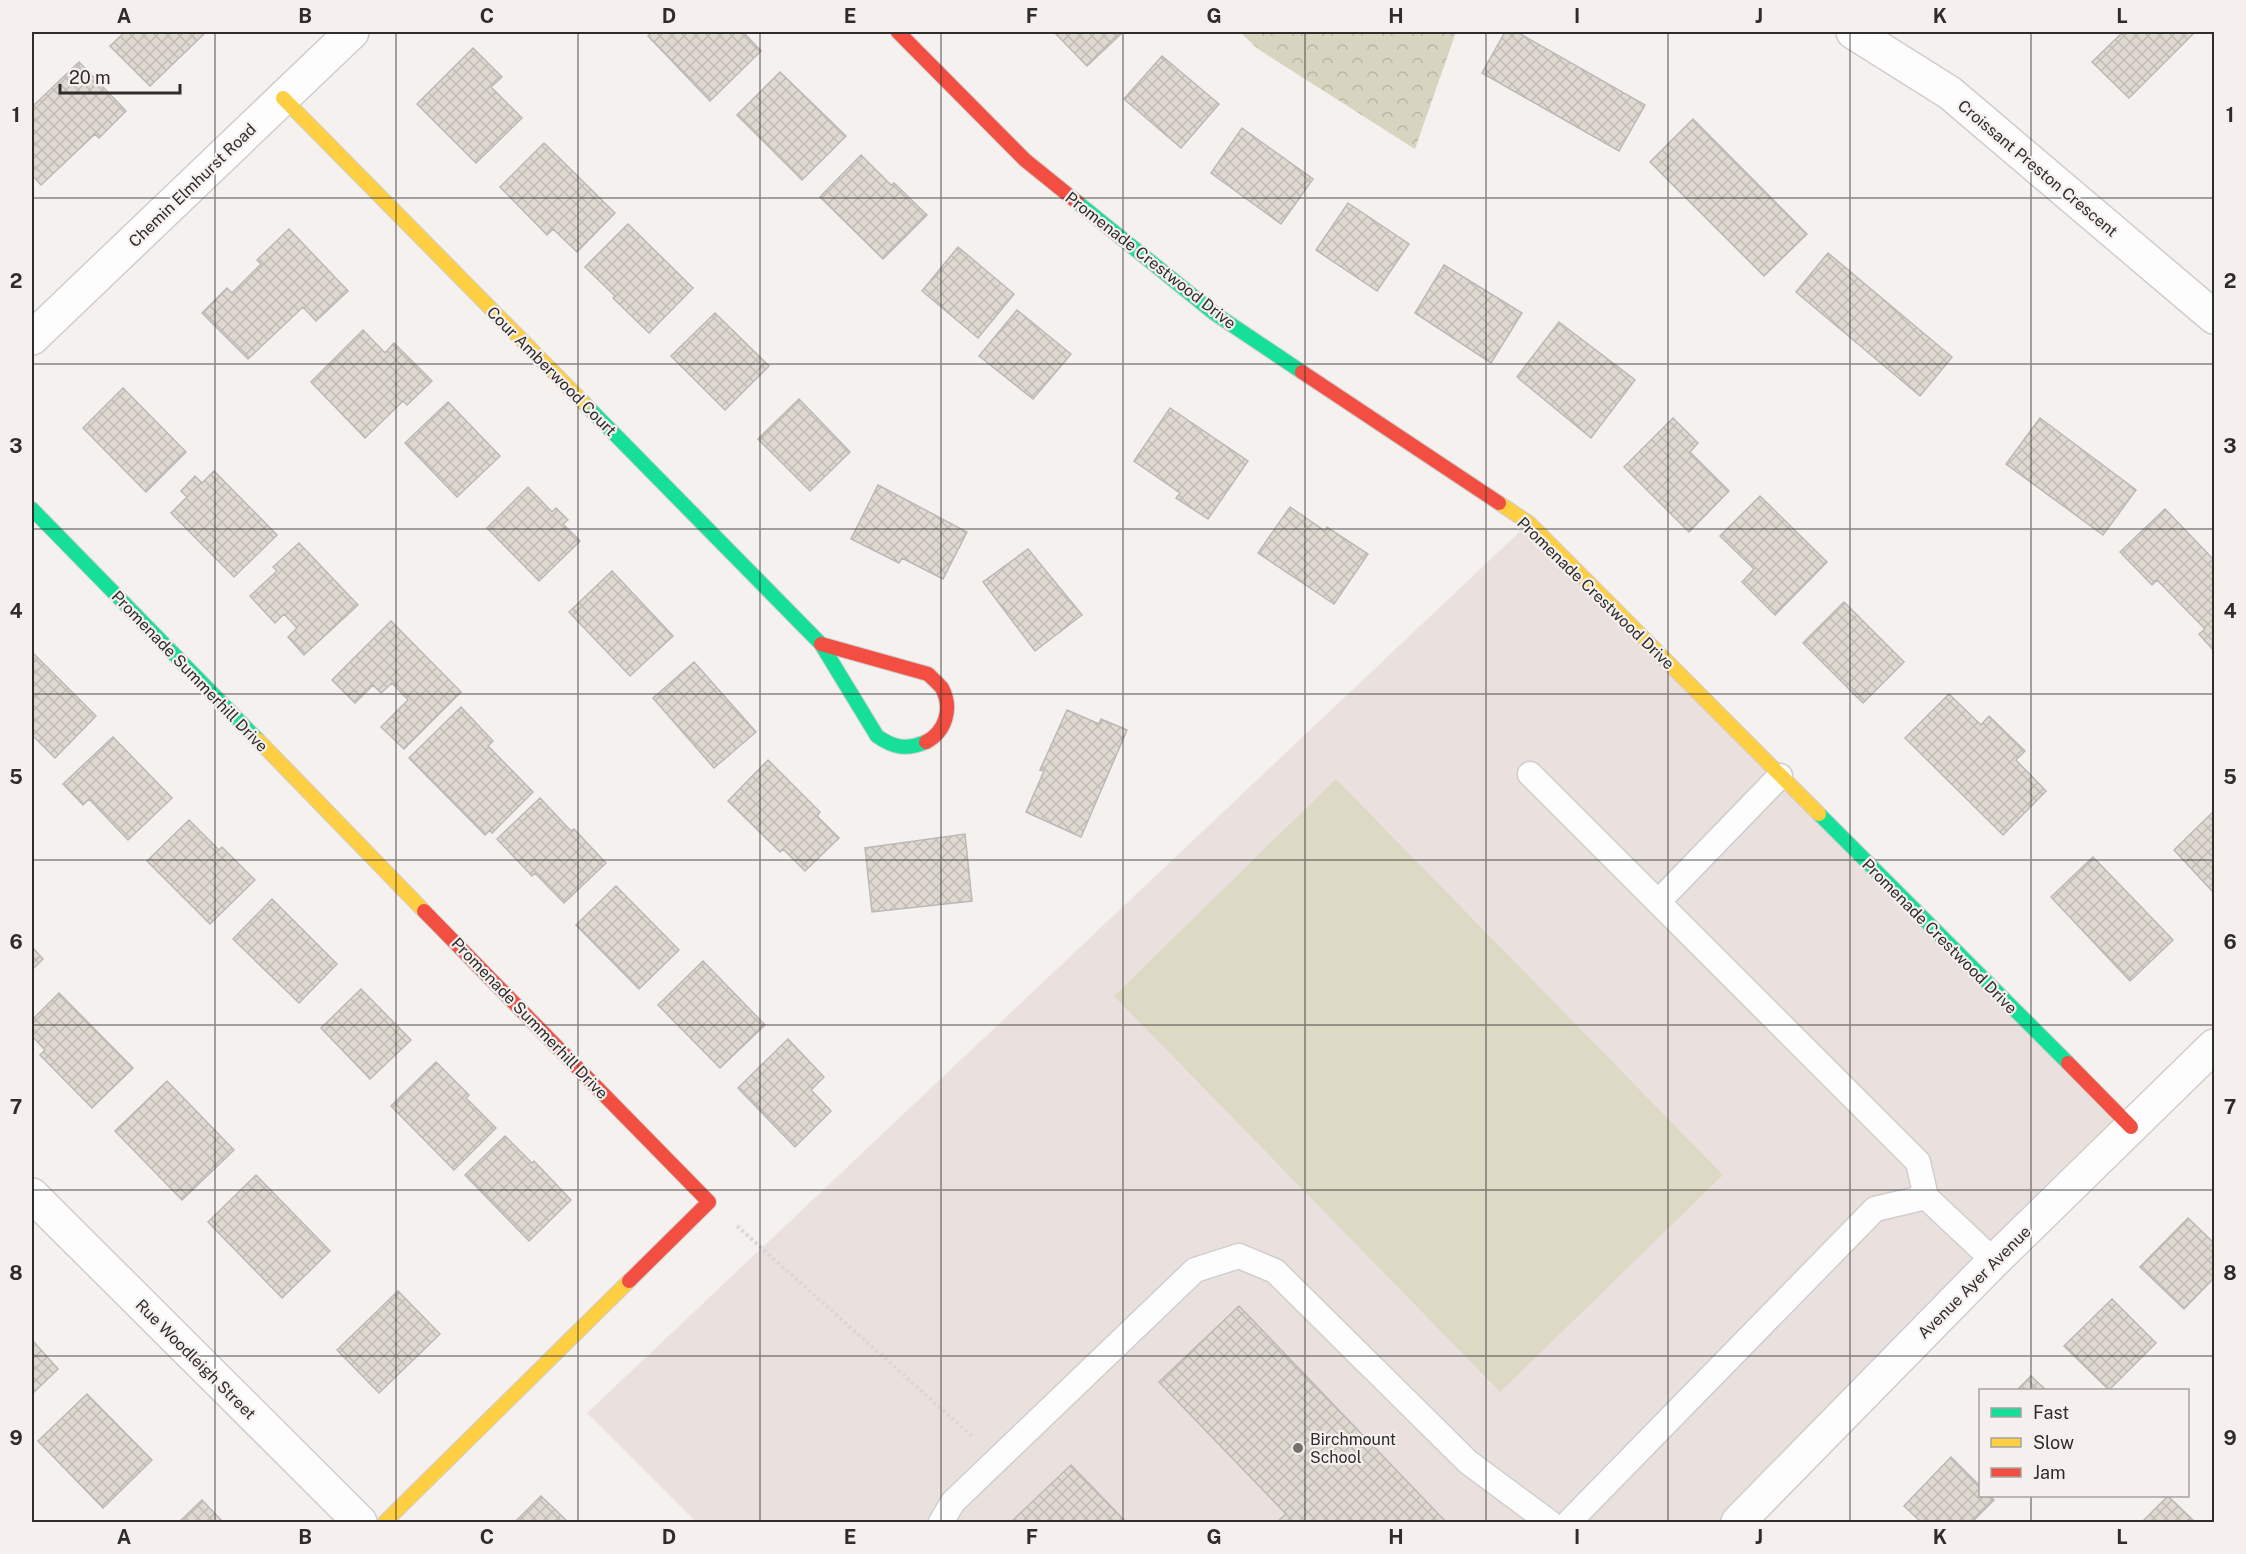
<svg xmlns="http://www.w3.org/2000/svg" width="2246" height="1554" viewBox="0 0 2246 1554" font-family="'Public Sans',sans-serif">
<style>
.built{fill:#eae1df}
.forest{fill:url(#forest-crowns)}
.garden{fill:#dcd9c5}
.building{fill:url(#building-cross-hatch);stroke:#bbb9b7;stroke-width:1.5}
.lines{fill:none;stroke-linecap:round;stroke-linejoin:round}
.lane-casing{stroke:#d0cdcd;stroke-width:27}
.street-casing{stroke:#d0cdcd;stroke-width:36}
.fast-casing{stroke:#d0cdcd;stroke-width:16}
.slow-casing{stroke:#d0cdcd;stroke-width:16}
.jam-casing{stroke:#d0cdcd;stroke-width:16}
.path{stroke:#d9d8d8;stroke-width:4;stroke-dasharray:3 3;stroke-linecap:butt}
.lane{stroke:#fdfdfd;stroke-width:24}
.street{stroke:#fdfdfd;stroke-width:33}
.fast{stroke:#16e098;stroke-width:14}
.slow{stroke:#ffcf43;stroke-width:14}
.jam{stroke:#f24e42;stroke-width:14}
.grid{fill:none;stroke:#2e2d2c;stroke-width:1.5;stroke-opacity:0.55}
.poi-dot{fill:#737270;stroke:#f5f0ee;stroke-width:2}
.labels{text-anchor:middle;stroke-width:4.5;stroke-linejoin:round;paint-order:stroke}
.street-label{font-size:16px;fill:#2e2d2c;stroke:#f5f0ee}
.poi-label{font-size:16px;fill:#2e2d2c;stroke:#f5f0ee;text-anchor:start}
.neatline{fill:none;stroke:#2e2d2c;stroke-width:2}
.grid-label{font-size:20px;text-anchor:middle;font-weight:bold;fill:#2e2d2c}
</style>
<defs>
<pattern id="forest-crowns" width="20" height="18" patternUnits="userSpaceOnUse" patternTransform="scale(1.5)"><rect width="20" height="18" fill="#d7d4bf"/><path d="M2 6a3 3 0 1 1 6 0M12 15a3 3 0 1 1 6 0" fill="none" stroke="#b9b6a4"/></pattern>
<pattern id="building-cross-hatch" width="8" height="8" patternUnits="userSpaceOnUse" patternTransform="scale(1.5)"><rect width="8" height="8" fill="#e0d9d2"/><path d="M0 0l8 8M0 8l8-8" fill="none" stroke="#c0bbb4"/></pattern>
</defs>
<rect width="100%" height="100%" fill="#f4f1ef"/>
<path class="built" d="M1529 523 2131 1127 1738 1522H696L587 1413Z"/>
<path class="forest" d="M1240 32H1456L1415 149 1258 49Z"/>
<path class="garden" d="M1336 779 1723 1175 1500 1392 1114 996Z"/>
<path class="building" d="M125 32H206L150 86 110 46Z
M652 32H743L761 51 710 101 648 36Z
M1054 32H1123L1087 66Z
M1505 32H1517L1645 105 1619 151 1482 73Z
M2123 32H2195L2129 98 2092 62Z
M473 48 502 77 491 87 522 118 476 163 417 104Z
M1162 56 1219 104 1181 148 1124 99Z
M79 62 126 111 99 138 95 134 41 185 32 175V107Z
M780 72 846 136 802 180 737 115Z
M1693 119 1807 234 1764 276 1650 162Z
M1242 128 1313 179 1281 224 1211 173Z
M544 143 615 213 577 252 553 229 547 235 500 187Z
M861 155 891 185 894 183 927 215 883 259 820 197Z
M1348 203 1409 244 1377 291 1316 250Z
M628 224 693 288 649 333 613 298 615 296 585 267Z
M289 229 348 291 316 321 303 307 248 359 202 313 227 288 232 293 261 264 257 260Z
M958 247 1014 294 978 338 922 291Z
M1828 253 1952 357 1920 396 1796 292Z
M1444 265 1522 313 1491 363 1415 313Z
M1017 310 1071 354 1033 399 979 356Z
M715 313 769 366 725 410 671 356Z
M1559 322 1635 380 1591 438 1517 377Z
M363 330 385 353 394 343 432 381 407 405 403 401 365 438 311 382Z
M123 388 186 452 146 492 83 428Z
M799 399 850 452 810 491 758 439Z
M448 402 500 456 457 497 405 443Z
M1170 408 1248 461 1208 519 1176 498 1180 493 1134 461Z
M1673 418 1698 443 1690 452 1729 491 1689 532 1624 467Z
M2040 418 2136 490 2103 535 2006 464Z
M214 471 277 535 234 577 171 513 187 497 181 491 195 476 202 483Z
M878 485 967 532 943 579 902 558 899 563 851 539Z
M528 487 552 512 556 508 568 520 563 524 580 541 539 581 487 528Z
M1760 496 1827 562 1775 615 1742 582 1754 569 1720 536Z
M1290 507 1325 531 1327 527 1368 554 1334 604 1258 553Z
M2165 509 2214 560V651L2199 634 2205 629 2157 580 2152 585 2120 552Z
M299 543 358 605 304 655 288 637 297 628 284 614 275 623 250 596 277 571 273 567Z
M1028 549 1082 615 1035 651 983 582Z
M612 571 673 636 630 676 569 612Z
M1844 602 1904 662 1863 703 1803 643Z
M391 621 461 692 404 749 381 727 408 700 392 683 381 693 373 685 355 703 332 680Z
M32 652 96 716 55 758 32 735Z
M694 662 756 732 714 768 653 698Z
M1949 694 1981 725 1989 716 2025 751 2016 760 2046 791 2003 835 1905 738Z
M461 707 493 741 488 746 533 792 492 833 490 830 485 835 409 758Z
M1067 710 1099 724 1101 719 1127 730 1081 837 1026 812 1044 771 1040 770Z
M113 737 172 798 128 840 89 799 83 805 63 784Z
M768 760 820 812 817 816 839 838 805 871 783 849 780 852 728 801Z
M540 798 571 831 574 829 606 863 564 903 535 873 532 876 497 839Z
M2214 811V893L2174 850Z
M189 820 219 850 222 847 255 880 210 924 147 861Z
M965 834 972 901 872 912 865 848Z
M2093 857 2173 940 2130 981 2051 897Z
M616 886 679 950 639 989 576 925Z
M272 899 337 964 299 1003 233 939Z
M32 947 43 959 32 970Z
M703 961 765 1025 720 1068 658 1005Z
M361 989 411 1040 370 1079 321 1028Z
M59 993 133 1068 92 1108 40 1055 45 1050 32 1036V1020Z
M788 1039 824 1077 811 1090 831 1111 795 1147 738 1088Z
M436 1062 469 1095 466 1098 496 1128 454 1170 391 1106Z
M167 1081 234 1150 182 1200 115 1131Z
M505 1136 532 1163 534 1161 571 1200 529 1241 465 1175Z
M256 1175 330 1251 282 1298 208 1222Z
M2188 1218 2214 1243V1278L2184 1309 2140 1267Z
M398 1291 440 1334 379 1393 337 1350Z
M2112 1299 2156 1343 2109 1390 2064 1346Z
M1239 1306 1446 1522H1277L1286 1514 1159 1382Z
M32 1340 58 1369 32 1394Z
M2031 1376 2046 1390H2017Z
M87 1394 152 1460 103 1508 38 1441Z
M1951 1457 1980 1486V1496H1990L1994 1500 1972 1522H1921L1904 1506Z
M1071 1465 1126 1522H1011Z
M541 1496 568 1522H515Z
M2168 1496 2195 1522H2142Z
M202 1500 223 1522H179Z"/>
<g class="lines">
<defs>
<path id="lane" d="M1530 774 1918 1162 1926 1197
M1658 902 1780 776
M941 1522 953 1502 1195 1270 1239 1256 1275 1271 1468 1462 1549 1522
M1569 1522 1875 1209 1926 1197 1994 1261"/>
<path id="street" d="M1853 32 1950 93 2214 317
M32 338 352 32
M32 1195 360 1522
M1738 1522 1994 1261 2214 1046"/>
<path id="fast" d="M1077 202 1214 313 1302 372
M584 403 821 644 877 736C894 748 906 750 926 742
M32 509 258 740
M1819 814 2068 1063"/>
<path id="slow" d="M283 98 584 403
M1499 503 1529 523 1819 814
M258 740 424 911
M385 1522 629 1281"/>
<path id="jam" d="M898 32 1025 160 1077 202
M1302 372 1499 503
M821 644 928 674C932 678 938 683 942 688 953 709 945 732 926 742
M424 911 709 1202 629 1281
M2068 1063 2131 1127"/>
</defs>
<use href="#lane" class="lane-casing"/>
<use href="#street" class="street-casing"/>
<use href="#fast" class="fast-casing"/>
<use href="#slow" class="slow-casing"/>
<use href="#jam" class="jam-casing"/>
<path class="path" d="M737 1226 973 1437"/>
<use href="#lane" class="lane"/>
<use href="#street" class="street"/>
<use href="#fast" class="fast"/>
<use href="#slow" class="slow"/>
<use href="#jam" class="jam"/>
</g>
<path class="grid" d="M215 32V1522M396 32V1522M578 32V1522M760 32V1522M941 32V1522M1123 32V1522M1305 32V1522M1486 32V1522M1668 32V1522M1850 32V1522M2031 32V1390M32 198H2214M32 364H2214M32 529H2214M32 694H2214M32 860H2214M32 1025H2214M32 1190H2214M32 1356H2214M2031 1496V1522"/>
<circle class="poi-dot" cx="1298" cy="1448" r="6"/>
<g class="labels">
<g class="street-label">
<text transform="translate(2038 168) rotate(40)" y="6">Croissant Preston Crescent</text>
<text transform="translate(192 185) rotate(-44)" y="6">Chemin Elmhurst Road</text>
<text transform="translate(1151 260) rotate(38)" y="6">Promenade Crestwood Drive</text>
<text transform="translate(552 371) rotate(45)" y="6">Cour Amberwood Court</text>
<text transform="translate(1596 593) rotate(44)" y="6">Promenade Crestwood Drive</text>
<text transform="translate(190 671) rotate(46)" y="6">Promenade Summerhill Drive</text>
<text transform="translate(1940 936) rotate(45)" y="6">Promenade Crestwood Drive</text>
<text transform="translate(530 1018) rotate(46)" y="6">Promenade Summerhill Drive</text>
<text transform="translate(1974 1282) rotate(-45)" y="6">Avenue Ayer Avenue</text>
<text transform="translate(196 1359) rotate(45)" y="6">Rue Woodleigh Street</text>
</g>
<g class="poi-label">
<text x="1310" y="1445">Birchmount<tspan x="1310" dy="18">School</tspan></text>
</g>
</g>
<rect width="2246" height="1554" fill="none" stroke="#f5f0ee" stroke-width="66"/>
<rect x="1979" y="1389" width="210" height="108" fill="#f5f0ee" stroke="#a5a2a0" stroke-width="1.5"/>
<rect x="1991" y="1408" width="30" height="9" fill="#16e098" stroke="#a5a2a0" stroke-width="1.5"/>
<text x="2033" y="1419" font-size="18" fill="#2e2d2c">Fast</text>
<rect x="1991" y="1438" width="30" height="9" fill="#ffcf43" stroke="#a5a2a0" stroke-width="1.5"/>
<text x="2033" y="1449" font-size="18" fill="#2e2d2c">Slow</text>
<rect x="1991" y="1468" width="30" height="9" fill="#f24e42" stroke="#a5a2a0" stroke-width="1.5"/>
<text x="2033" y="1479" font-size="18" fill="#2e2d2c">Jam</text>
<path d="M60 84v9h120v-9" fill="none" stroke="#2e2d2c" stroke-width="3"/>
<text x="69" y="84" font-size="18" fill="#2e2d2c" stroke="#f5f0ee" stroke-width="4.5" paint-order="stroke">20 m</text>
<rect x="33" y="33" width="2180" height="1488" class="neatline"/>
<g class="grid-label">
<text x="124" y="23">A</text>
<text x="305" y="23">B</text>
<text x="487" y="23">C</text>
<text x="669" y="23">D</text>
<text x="850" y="23">E</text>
<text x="1032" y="23">F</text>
<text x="1214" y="23">G</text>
<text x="1396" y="23">H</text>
<text x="1577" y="23">I</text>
<text x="1759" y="23">J</text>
<text x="1940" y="23">K</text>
<text x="2122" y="23">L</text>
<text x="16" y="122">1</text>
<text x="2230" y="122">1</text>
<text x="16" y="288">2</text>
<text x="2230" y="288">2</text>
<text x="16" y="453">3</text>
<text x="2230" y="453">3</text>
<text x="16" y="618">4</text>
<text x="2230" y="618">4</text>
<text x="16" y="784">5</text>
<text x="2230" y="784">5</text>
<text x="16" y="949">6</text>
<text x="2230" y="949">6</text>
<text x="16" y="1114">7</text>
<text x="2230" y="1114">7</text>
<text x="16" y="1280">8</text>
<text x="2230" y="1280">8</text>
<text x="16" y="1445">9</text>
<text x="2230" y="1445">9</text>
<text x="124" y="1544">A</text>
<text x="305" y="1544">B</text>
<text x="487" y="1544">C</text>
<text x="669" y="1544">D</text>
<text x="850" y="1544">E</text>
<text x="1032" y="1544">F</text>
<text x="1214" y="1544">G</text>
<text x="1396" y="1544">H</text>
<text x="1577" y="1544">I</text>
<text x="1759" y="1544">J</text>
<text x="1940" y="1544">K</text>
<text x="2122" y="1544">L</text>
</g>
</svg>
